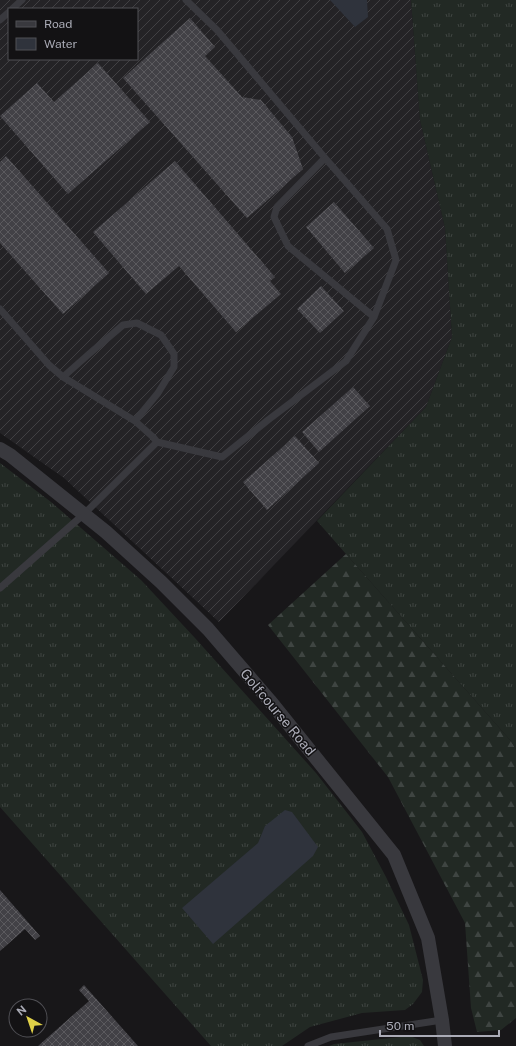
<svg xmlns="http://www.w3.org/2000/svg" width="516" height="1046" viewBox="0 0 516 1046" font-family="'Public Sans',sans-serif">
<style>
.industrial{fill:url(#industrial-furrows);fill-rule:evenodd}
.grass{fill:url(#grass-tufts)}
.forest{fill:url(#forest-firs)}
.water{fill:#2f333c}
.building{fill:url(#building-cross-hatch)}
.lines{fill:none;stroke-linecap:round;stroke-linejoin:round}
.lane{stroke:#39393e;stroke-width:7}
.street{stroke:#39393e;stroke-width:14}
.labels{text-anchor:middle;stroke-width:3;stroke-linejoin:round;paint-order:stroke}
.street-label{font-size:14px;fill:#abacb7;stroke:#131214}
</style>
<defs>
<pattern id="industrial-furrows" width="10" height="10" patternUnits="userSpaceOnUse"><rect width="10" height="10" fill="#242326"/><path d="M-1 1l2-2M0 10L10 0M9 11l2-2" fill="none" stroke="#414043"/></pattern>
<pattern id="grass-tufts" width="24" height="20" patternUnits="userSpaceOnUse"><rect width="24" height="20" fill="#222924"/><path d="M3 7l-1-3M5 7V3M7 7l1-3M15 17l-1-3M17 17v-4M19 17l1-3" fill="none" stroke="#3f4542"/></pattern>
<pattern id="forest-firs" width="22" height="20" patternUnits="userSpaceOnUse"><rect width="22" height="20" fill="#222924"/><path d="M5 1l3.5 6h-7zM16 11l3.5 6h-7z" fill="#3f4542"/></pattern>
<pattern id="building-cross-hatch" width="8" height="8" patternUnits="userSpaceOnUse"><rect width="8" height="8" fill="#424146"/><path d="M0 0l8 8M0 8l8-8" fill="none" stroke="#5b5a5e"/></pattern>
</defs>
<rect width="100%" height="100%" fill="#181719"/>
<path class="industrial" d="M0 0H411L420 120 445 228 452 337 426 407 219 622 64 478 0 433ZM9 9H137V59H9Z"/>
<path class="grass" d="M411 0H516V749L510 740 346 554 317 521 426 407 452 337 445 228 420 120Z
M0 463 51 502 141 580 195 638 316 773 362 832 386 877 409 925 423 980 422 992 413 1004 405 1010 362 1013 310 1027 282 1046H211L0 807Z
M410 1036 420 1040 424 1046H329L334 1044Z"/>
<path class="forest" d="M346 554 510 740 516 749V1018L501 1030 477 1032 471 1008 465 923 388 777 268 625Z"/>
<path class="water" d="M330 0H367L368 17 355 27Z
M285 810 292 812 318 847 313 856 213 944 182 908 258 843 265 826Z"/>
<path class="building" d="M190 18 215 47 205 56 242 97 261 100 292 137 303 169 247 218 123 78Z
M98 63 150 122 68 194 0 116 37 83 54 102Z
M6 156 109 273 63 314 0 243V162Z
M175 161 275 277 270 281 281 294 236 332 179 266 146 294 93 232Z
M334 202 374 248 345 273 306 227Z
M321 286 344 311 320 333 297 309Z
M353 387 370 406 319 452 302 432Z
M295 436 319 463 267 510 243 482Z
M0 890 40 936 35 940 25 929 0 951Z
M84 985 138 1046H38L89 1001 79 990Z"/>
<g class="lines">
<path class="lane" d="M12 9 22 0
M0 20 9 12
M325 158 277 207 274 217 288 246 374 317
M0 309 49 365 63 377 135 421 153 437 157 442 84 514 0 588
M63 377 89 354 123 325 137 323 161 335 174 354V367L158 393 135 421
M157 442 222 457 268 420 346 361 374 317 396 260 387 229 325 158 217 30 186 0
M308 1046 331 1037 442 1020"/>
<path class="street" d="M0 449 10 455 106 532 161 582 208 629 270 701 394 855 428 938 442 1020 445 1046"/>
</g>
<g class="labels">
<g class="street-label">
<text transform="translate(278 712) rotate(50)" y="5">Golfcourse Road</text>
</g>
</g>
<rect x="8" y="8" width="130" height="52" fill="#131214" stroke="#505055"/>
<rect x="16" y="21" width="20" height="6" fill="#39393e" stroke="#505055"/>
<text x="44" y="28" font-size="12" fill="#abacb7">Road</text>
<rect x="16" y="38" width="20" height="12" fill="#2f333c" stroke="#505055"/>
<text x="44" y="48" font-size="12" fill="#abacb7">Water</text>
<g transform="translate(28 1018) rotate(320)"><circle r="19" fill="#131214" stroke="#505055"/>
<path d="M0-3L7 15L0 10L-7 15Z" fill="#e0d148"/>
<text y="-6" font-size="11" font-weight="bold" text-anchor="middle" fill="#abacb7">N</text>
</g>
<path d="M380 1030v6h119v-6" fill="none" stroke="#abacb7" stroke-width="2"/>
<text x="386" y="1030" font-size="12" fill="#abacb7" stroke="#131214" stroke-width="3" paint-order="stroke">50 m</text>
</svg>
